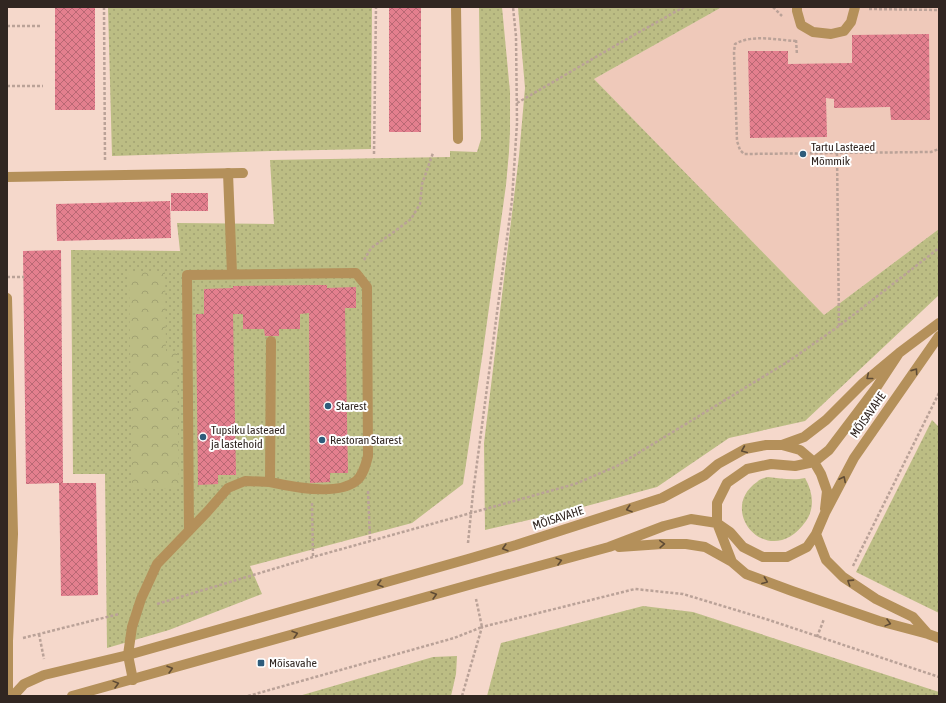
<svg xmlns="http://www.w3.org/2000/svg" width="946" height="703" viewBox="0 0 946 703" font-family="'Asap Condensed',sans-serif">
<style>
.built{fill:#efc9ba}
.grass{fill:url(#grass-dots)}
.forest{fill:url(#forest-crowns)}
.building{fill:url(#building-cross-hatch)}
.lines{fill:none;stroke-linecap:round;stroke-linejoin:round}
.path{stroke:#baa298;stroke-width:2.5;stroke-dasharray:3 2;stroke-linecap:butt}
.service{stroke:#b4905a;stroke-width:10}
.minor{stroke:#b4905a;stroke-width:10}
.tertiary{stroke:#b4905a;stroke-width:10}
.oneway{stroke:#5f4b35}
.poi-dot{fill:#2e5c7b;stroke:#fff;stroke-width:1.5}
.labels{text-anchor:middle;stroke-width:4;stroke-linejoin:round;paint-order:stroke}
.poi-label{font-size:12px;fill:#312621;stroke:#fff;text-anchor:start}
.street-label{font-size:12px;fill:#312621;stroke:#fff}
</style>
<defs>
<pattern id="grass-dots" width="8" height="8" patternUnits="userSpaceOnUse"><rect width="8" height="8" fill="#bcbd84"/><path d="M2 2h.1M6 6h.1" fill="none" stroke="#a2a272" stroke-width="1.8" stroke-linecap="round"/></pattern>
<pattern id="forest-crowns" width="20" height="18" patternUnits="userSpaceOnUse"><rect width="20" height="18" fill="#bcbd84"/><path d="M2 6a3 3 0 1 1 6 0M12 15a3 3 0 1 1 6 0" fill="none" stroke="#a2a272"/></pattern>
<pattern id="building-cross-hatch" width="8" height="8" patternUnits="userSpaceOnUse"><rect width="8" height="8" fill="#e37f8e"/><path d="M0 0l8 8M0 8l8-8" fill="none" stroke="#b96874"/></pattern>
</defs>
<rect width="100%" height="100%" fill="#f5d8cb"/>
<path class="built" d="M722 7H939V229L824 315 594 79Z"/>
<path class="grass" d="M108 7H372L371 149 272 151 112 156Z
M479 7H502L510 92V130L509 152 506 185 483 351 463 484 412 523 250 566 262 594 169 630 107 648 105 474H73L71 250 180 251 177 223 274 224 270 160 450 157V151L477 152 481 139Z
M518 7H722L594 79 824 315 939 229V295L805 421 729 438 657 487 568 511 485 530 484 443 519 156 525 88Z
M932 420 939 427V613L900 594 856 572Z
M768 477C780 478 793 481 805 478 813 492 815 508 806 521 770 573 715 511 757 482 760 479 764 478 768 477Z
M643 606 693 612 939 692V696H487L501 643Z
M457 656 456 674 451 696H299L433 657Z"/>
<path class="forest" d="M165 271 166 353H177L179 488 132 489 129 272Z"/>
<path class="building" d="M55 7H95V110H55Z
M389 7H421V132H389Z
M929 34 930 120H891L890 107 834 108V99L826 98 827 137 750 138 748 51H788V64L852 63V35Z
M171 193H208V211H171Z
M170 201 171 238 57 241 56 204Z
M61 250 63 483H96L98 595 61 596 59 483 26 484 23 251Z
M319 285H327V288L356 287V308H345L348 473H330V482L310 483 309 313 300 314V329H279V336H265L264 329H243V314H233L236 475H218V484L198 485 196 314H204V289L233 288V286Z"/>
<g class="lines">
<path class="path" d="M104 7 105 161
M773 7 782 16
M869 9 939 10
M7 26H41
M796 40 797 55
M796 41C777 40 752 34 735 44L734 52 737 141 740 150 744 154 931 152 939 149
M7 86H43
M517 103 625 40 684 7
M837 153 839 326
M374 154 376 7
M364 260 371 248 391 234 411 219 420 204 422 184 433 153
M7 277H24
M368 491 370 540
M312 503 313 557
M468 543 473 493 512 200 517 123 516 36 513 7
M853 566 939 393
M157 604 313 557 575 484 617 466 789 361 839 326 939 248
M39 634 44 659
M817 637 824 619
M23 638 119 614
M248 696 454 638 482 627 476 599
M462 696 482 627 635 589 683 594 769 620 939 677"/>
<path class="service" d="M797 7V11L801 25 813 32 831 34 844 31 851 22 855 7
M228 173 232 274
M189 531 187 275 356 273 367 287 368 456C366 464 363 476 356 481 338 496 292 487 270 482
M133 680 128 655 132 627 141 599 157 564 207 512 228 488 245 481 270 482 271 341"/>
<path class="minor" d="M456 7 458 139
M7 177 243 173
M7 298 13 534 8 641V696"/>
<path class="tertiary" d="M782 445 804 437 826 420 863 383 899 353 939 323
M816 534 826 560 843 577 876 599 913 617 928 634
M619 547 662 544H686L705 547 732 562 746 574 792 591 879 621 928 634 939 638
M732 562 717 523V503L727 483 747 469 771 464 795 466 814 462 829 450 876 388 899 353
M13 696 24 684 44 675 128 655 468 559 516 545 662 498 705 475 718 464 745 449 766 445H782L800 450 814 462 821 474 827 491 825 509
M72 696 476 583 609 547 664 526 691 519 717 523 730 532 743 547 763 557H787L807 547 816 534 825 513 854 458 939 336"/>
</g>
<defs><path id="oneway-chevron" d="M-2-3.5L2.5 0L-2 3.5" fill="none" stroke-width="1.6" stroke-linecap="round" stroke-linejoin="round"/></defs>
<g class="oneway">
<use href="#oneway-chevron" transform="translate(915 371) rotate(-55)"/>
<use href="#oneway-chevron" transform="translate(869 377) rotate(141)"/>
<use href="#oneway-chevron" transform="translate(744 450) rotate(157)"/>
<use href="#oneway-chevron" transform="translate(843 479) rotate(-63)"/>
<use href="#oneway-chevron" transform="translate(629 509) rotate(162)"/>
<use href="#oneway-chevron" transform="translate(662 544) rotate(-2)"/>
<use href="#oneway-chevron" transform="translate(505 548) rotate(164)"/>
<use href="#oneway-chevron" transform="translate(559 561) rotate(-15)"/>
<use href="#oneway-chevron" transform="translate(765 581) rotate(21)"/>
<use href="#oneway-chevron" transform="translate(850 582) rotate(-147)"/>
<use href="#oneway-chevron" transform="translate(380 584) rotate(164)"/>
<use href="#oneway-chevron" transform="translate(434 595) rotate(-16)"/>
<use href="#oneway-chevron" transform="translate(888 623) rotate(15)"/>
<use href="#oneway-chevron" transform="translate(295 634) rotate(-16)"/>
<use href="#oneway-chevron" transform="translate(170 669) rotate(-16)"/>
<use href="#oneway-chevron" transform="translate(116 684) rotate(-15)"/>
</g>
<g class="poi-dot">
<circle cx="803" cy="154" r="4"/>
<circle cx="328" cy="406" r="4"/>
<circle cx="203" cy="437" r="4"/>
<circle cx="322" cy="440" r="4"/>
<rect x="257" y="659" width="8" height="8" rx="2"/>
</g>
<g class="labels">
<g class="poi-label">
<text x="811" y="151">Tartu Lasteaed<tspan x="811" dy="14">Mõmmik</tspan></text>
<text x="336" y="410">Starest</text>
<text x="211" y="434">Tupsiku lasteaed<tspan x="211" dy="14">ja lastehoid</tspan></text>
<text x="330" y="444">Restoran Starest</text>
<text x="269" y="667">Mõisavahe</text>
</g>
<g class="street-label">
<text transform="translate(868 415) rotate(-55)" y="4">MÕISAVAHE</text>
<text transform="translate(558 518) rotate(-18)" y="4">MÕISAVAHE</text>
</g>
</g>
<rect width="946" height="703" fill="none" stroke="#312621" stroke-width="16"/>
</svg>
